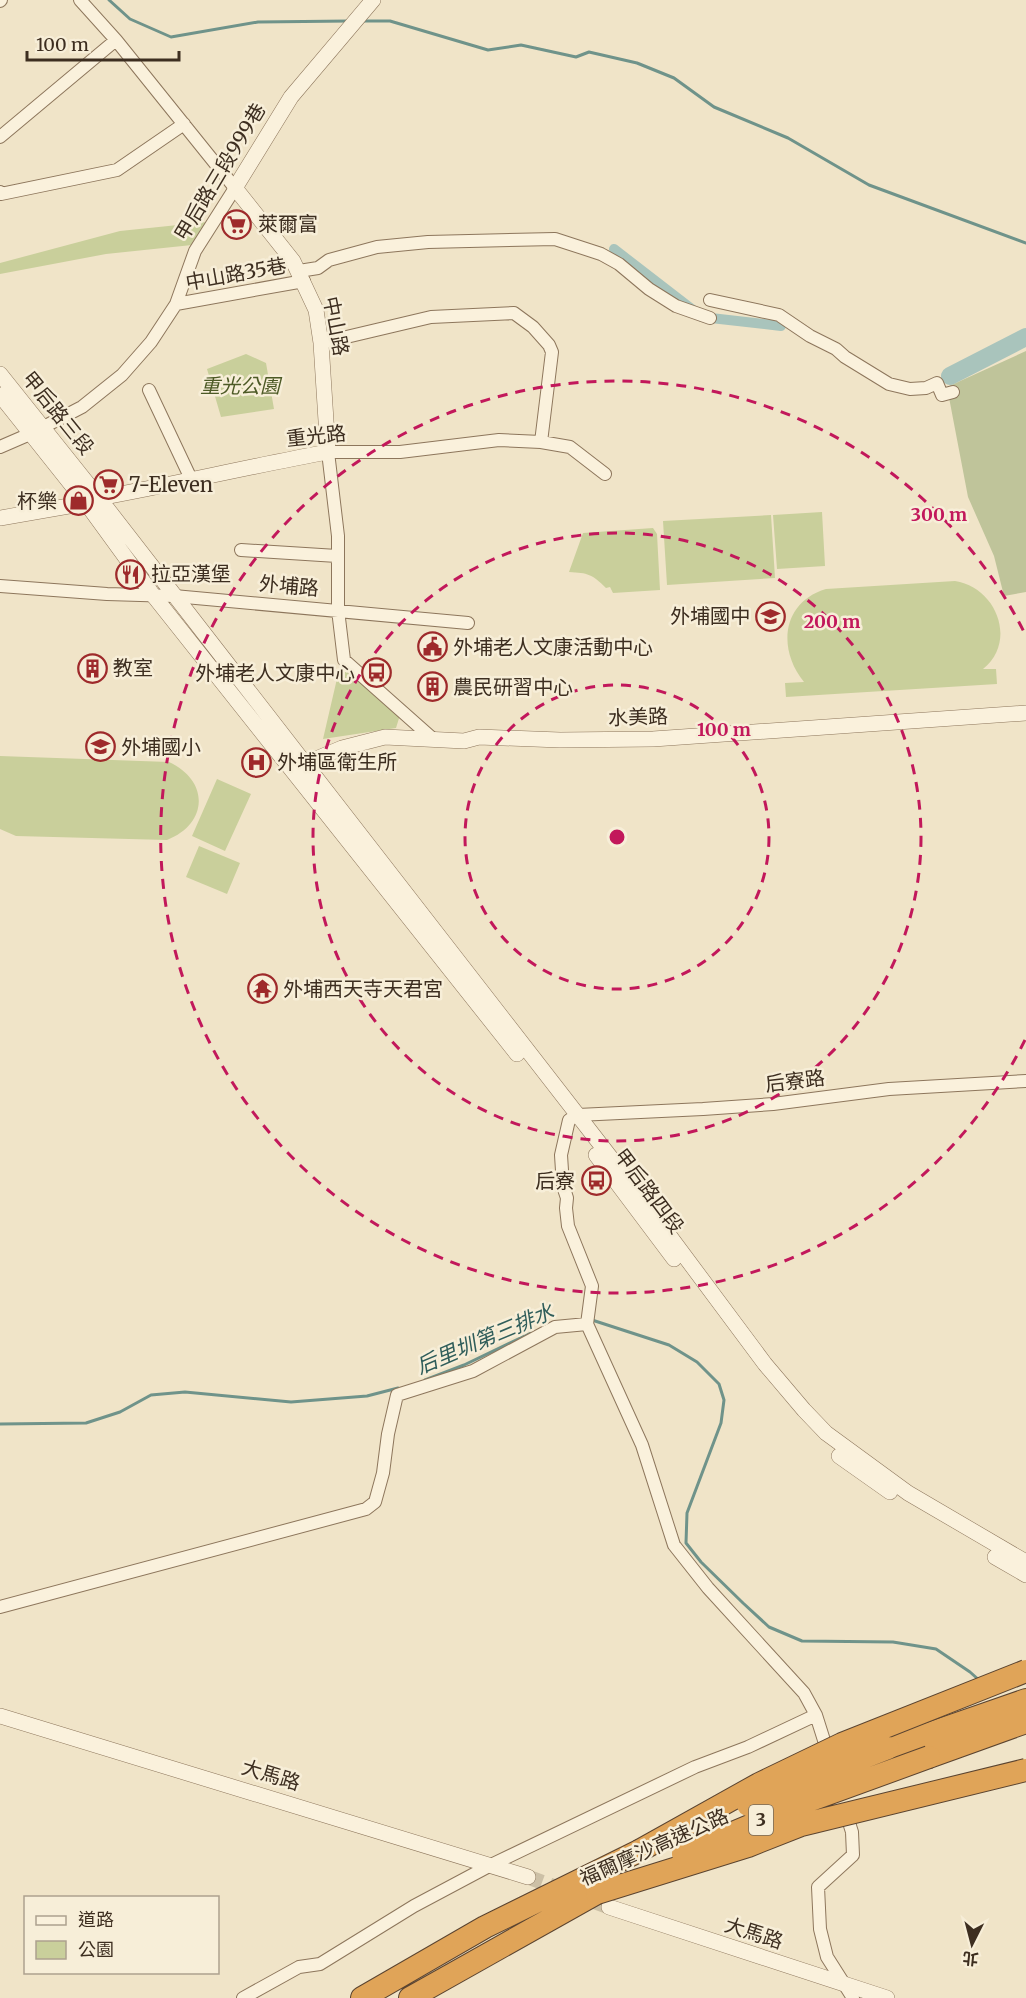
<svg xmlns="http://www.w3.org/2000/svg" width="1026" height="1998" viewBox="0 0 1026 1998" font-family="Merriweather,'Noto Sans TC',serif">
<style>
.green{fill:#c9cf9b}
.cemetery{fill:#bfc49a}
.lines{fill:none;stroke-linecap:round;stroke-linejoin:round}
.stream{stroke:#6f938a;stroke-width:3}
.canal{stroke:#a9c4bc;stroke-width:10}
.river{stroke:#a9c4bc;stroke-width:18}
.tertiary-tunnel{stroke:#ccc0a6;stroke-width:15;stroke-dasharray:15 8;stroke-linecap:butt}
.minor-casing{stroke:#8d765c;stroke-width:14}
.tertiary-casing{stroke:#8d765c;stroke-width:16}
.motorway-casing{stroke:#5b4430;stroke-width:24}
.minor{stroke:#faf1dc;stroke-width:12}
.tertiary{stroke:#faf1dc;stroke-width:15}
.motorway{stroke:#e0a458;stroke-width:22}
.motorway-bridge-casing{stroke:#5b4430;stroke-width:24;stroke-linecap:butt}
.motorway-bridge{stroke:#e0a458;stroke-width:22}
.ring{fill:none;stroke:#c2185b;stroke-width:3;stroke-dasharray:10 8}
.labels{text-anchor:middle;stroke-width:5;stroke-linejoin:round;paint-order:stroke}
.shield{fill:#f7eed8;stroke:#756857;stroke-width:1.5}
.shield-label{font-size:18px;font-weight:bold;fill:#3d2e20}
.street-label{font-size:20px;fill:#3d2e20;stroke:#f7eed8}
.poi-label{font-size:20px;fill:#3d2e20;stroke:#f7eed8;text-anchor:start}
.park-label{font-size:20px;font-style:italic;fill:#4d5a26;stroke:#f7eed8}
.water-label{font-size:21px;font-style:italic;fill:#2f5d5a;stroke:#f7eed8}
.centre{fill:#c2185b;stroke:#f7eed8;stroke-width:3}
.ring-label{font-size:18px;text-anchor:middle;font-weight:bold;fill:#c2185b;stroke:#f7eed8;stroke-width:5;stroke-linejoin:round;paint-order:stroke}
</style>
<rect width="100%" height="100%" fill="#f0e4c8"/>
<path class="green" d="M207 222 192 245 106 254 0 274V263L120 231Z
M246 354 266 363 274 409 221 417 207 369Z
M822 512 825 566 777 569 773 515Z
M771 515 775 578 667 585 663 521Z
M653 528 657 534 660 590 613 593 610 587 606 588C592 574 588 573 569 572L583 533Z
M955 581C996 587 1018 641 983 669H996L997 684 786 697 785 683 804 682C777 649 782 602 826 589Z
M339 670 351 673 400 715 396 728 323 739Z
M0 756 169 762C210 781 208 824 167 840L16 836 0 829Z
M217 779 251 794 225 851 192 836Z
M199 846 240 863 227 894 186 877Z"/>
<path class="cemetery" d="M1026 351V592L1004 596 994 556 968 497 947 387Z"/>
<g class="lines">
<path class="stream" d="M109 0 130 19 171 37 258 22 349 21
M362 21H390L488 50 521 45 576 57 589 52 637 63 674 78 714 107 788 138 869 185 1026 243
M592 1320 669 1345 697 1362 719 1384 724 1400 721 1423 687 1513 686 1543 701 1562 743 1603 769 1627 802 1641 893 1642 936 1649 970 1672 979 1680
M425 1380 464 1365 531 1333
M0 1424 86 1423 120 1412 151 1395 185 1392 291 1402 367 1396 398 1388"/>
<path class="canal" d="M614 249 702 317 781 326"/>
<path class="river" d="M950 376 1026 337"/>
<path class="tertiary-tunnel" d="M528 1877 609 1907"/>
<defs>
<path id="minor" d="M0 1 1 0
M0 137 116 40
M0 192 1 194 117 170 184 124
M299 271 318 268 329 260 377 247 428 242 555 239 601 254 619 264 649 289 676 306 710 318
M710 300 779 315 810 336 836 349 845 357 889 384 910 389 926 388 937 383 942 395 953 392
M176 304 304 281
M321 343 431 317 514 313 533 327 549 345 552 352 541 442
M149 390 192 481
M0 447 30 434 82 407 122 375 151 342 176 304 195 251 235 188 116 40 80 0
M241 550 337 556
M0 586 107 594 174 596 468 623
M433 739 344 660 338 610V536L328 452H400L499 440 541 442 570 447 605 474
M0 1607 366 1509 375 1502 383 1473 388 1434 397 1395 473 1371 555 1327 587 1324
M828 1753 816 1715 804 1693 708 1588 674 1545 642 1445 587 1324 592 1286 568 1226 566 1208 567 1198 563 1186 561 1155 569 1120 578 1115 703 1109 773 1104 889 1089 1026 1081
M845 1810 852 1832 853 1855 818 1887 820 1929 827 1957 853 1998
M243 1998 299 1967 320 1964 414 1906 491 1865 695 1767 748 1747 816 1715"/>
<path id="tertiary" d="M0 374 99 498 625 1176 765 1364 804 1410 826 1433 908 1493 1026 1562
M0 395 86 503 153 595 517 1054
M0 518 86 503 99 498C176 484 251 466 328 452L321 343 316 310 293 261 235 188 291 97 373 0
M296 770 304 764 342 748 385 737 464 741 479 737 560 740 653 739 1026 713
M596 1155 674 1259
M839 1456 890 1492
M995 1557 1026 1575
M0 1716 528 1877
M609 1907 887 1998"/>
<path id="motorway" d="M888 1748 1026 1700
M929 1757 1026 1722
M362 1998 485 1927 639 1851
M410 1998 597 1893"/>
</defs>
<use href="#minor" class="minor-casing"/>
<use href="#tertiary" class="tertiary-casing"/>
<use href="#motorway" class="motorway-casing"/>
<use href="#minor" class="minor"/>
<use href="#tertiary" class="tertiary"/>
<use href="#motorway" class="motorway"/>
<defs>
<path id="motorway-bridge" d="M748 1805 816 1776 888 1748
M639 1851 759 1784 842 1744 1026 1671
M683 1854 811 1800 929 1757
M597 1893 748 1846 801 1825 1026 1770"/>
</defs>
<use href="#motorway-bridge" class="motorway-bridge-casing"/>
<use href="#motorway-bridge" class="motorway-bridge"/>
</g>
<g class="ring">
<circle cx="617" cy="837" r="152"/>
<circle cx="617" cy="837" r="304"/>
<path d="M1025 1040A456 456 0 1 1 1025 634"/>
</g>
<defs>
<symbol id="supermarket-ring" viewBox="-11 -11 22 22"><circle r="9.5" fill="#f7eed8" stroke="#9e2a2b" stroke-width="1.5"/><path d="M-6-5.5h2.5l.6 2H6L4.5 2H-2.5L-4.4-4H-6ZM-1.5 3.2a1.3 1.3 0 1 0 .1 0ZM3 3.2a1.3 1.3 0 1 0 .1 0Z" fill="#9e2a2b"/></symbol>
<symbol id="shop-ring" viewBox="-11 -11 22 22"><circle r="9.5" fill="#f7eed8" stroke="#9e2a2b" stroke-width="1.5"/><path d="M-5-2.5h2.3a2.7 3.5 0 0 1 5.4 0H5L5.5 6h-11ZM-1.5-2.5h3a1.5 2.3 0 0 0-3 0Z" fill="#9e2a2b"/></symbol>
<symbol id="restaurant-ring" viewBox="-11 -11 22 22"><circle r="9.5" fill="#f7eed8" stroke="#9e2a2b" stroke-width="1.5"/><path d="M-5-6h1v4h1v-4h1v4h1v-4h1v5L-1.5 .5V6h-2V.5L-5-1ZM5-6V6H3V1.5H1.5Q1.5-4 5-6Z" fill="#9e2a2b"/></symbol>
<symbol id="school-ring" viewBox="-11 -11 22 22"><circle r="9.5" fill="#f7eed8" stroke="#9e2a2b" stroke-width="1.5"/><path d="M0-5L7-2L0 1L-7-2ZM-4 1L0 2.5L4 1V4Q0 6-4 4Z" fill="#9e2a2b"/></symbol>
<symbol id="civic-ring" viewBox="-11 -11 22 22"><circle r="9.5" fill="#f7eed8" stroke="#9e2a2b" stroke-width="1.5"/><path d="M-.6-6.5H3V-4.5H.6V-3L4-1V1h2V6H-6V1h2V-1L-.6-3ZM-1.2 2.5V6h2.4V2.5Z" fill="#9e2a2b"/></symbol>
<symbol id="building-ring" viewBox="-11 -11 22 22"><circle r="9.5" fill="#f7eed8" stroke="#9e2a2b" stroke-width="1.5"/><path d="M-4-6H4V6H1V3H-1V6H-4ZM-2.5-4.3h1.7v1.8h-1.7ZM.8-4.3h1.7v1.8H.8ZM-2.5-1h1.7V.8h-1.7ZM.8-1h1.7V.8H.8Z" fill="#9e2a2b"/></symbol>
<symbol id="bus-ring" viewBox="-11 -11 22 22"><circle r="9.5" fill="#f7eed8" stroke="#9e2a2b" stroke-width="1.5"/><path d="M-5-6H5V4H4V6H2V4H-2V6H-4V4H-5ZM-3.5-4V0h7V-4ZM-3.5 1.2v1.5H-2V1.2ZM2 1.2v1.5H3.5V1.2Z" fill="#9e2a2b"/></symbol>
<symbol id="hospital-ring" viewBox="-11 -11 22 22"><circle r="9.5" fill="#f7eed8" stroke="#9e2a2b" stroke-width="1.5"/><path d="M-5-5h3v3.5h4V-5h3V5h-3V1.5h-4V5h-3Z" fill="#9e2a2b"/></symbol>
<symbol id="temple-ring" viewBox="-11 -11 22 22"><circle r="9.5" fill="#f7eed8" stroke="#9e2a2b" stroke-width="1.5"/><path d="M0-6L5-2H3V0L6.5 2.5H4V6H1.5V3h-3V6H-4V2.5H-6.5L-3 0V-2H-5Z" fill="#9e2a2b"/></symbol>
</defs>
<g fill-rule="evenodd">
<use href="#supermarket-ring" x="220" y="208" width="33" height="33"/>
<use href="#supermarket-ring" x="92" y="468" width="33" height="33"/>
<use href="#shop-ring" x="62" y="484" width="33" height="33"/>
<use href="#restaurant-ring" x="114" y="558" width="33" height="33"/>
<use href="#school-ring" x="754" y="600" width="33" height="33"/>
<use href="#civic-ring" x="416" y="630" width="33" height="33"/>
<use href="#building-ring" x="76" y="652" width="33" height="33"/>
<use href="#bus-ring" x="360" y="656" width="33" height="33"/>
<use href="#building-ring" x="416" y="670" width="33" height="33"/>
<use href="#school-ring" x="84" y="730" width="33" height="33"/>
<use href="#hospital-ring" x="240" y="746" width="33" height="33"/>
<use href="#temple-ring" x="246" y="972" width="33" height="33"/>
<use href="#bus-ring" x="580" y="1164" width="33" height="33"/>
</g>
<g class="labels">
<rect class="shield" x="749" y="1805" width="24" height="30" rx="4.5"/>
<g class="shield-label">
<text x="761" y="1826">3</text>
</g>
<g class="street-label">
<text transform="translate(220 172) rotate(-59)" y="7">甲后路三段999巷</text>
<text transform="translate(236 274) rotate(-10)" y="7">中山路35巷</text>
<text transform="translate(336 326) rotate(79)" y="7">中山路</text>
<text transform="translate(58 413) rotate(51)" y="7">甲后路三段</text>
<text transform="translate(316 436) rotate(-6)" y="7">重光路</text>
<text transform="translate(289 586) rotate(5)" y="7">外埔路</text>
<text transform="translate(638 717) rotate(-2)" y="7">水美路</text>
<text transform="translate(795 1081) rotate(-7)" y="7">后寮路</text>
<text transform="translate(649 1191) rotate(53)" y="7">甲后路四段</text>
<text transform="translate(271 1775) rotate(17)" y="7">大馬路</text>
<text transform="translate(654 1847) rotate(-24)" y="7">福爾摩沙高速公路</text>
<text transform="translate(754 1933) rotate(18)" y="7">大馬路</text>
</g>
<g class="poi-label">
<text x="258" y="231">萊爾富</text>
<text x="129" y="492">7-Eleven</text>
<text x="57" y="508" text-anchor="end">杯樂</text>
<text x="151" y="581">拉亞漢堡</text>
<text x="750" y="623" text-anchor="end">外埔國中</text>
<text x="453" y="654">外埔老人文康活動中心</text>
<text x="113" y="675">教室</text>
<text x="355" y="680" text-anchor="end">外埔老人文康中心</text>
<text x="453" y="694">農民研習中心</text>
<text x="121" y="754">外埔國小</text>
<text x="277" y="769">外埔區衛生所</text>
<text x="283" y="996">外埔西天寺天君宮</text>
<text x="575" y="1188" text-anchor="end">后寮</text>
</g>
<g class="park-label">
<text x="240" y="393">重光公園</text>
</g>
<g class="water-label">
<text transform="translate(485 1339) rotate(-23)" y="7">后里圳第三排水</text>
</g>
</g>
<circle cx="617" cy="837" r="9" class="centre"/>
<g class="ring-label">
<text x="939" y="521">300 m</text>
<text x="832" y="628">200 m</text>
<text x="724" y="736">100 m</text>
</g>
<rect x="24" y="1896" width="195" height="78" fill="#f7eed8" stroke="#ada18e" stroke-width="1.5"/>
<rect x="36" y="1916" width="30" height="9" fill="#faf1dc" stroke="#ada18e" stroke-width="1.5"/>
<text x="78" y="1926" font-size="18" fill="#3d2e20">道路</text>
<rect x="36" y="1941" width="30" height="18" fill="#c9cf9b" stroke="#ada18e" stroke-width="1.5"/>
<text x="78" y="1956" font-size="18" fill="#3d2e20">公園</text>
<g transform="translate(972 1944) rotate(186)" stroke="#f7eed8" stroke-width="4.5" paint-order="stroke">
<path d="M0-4.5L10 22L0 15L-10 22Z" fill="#3d2e20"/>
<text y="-9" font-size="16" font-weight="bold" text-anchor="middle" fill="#3d2e20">北</text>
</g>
<path d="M27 51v9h152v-9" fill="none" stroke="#3d2e20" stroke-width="3"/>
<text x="36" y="51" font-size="18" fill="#3d2e20" stroke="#f7eed8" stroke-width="4.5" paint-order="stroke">100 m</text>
</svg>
